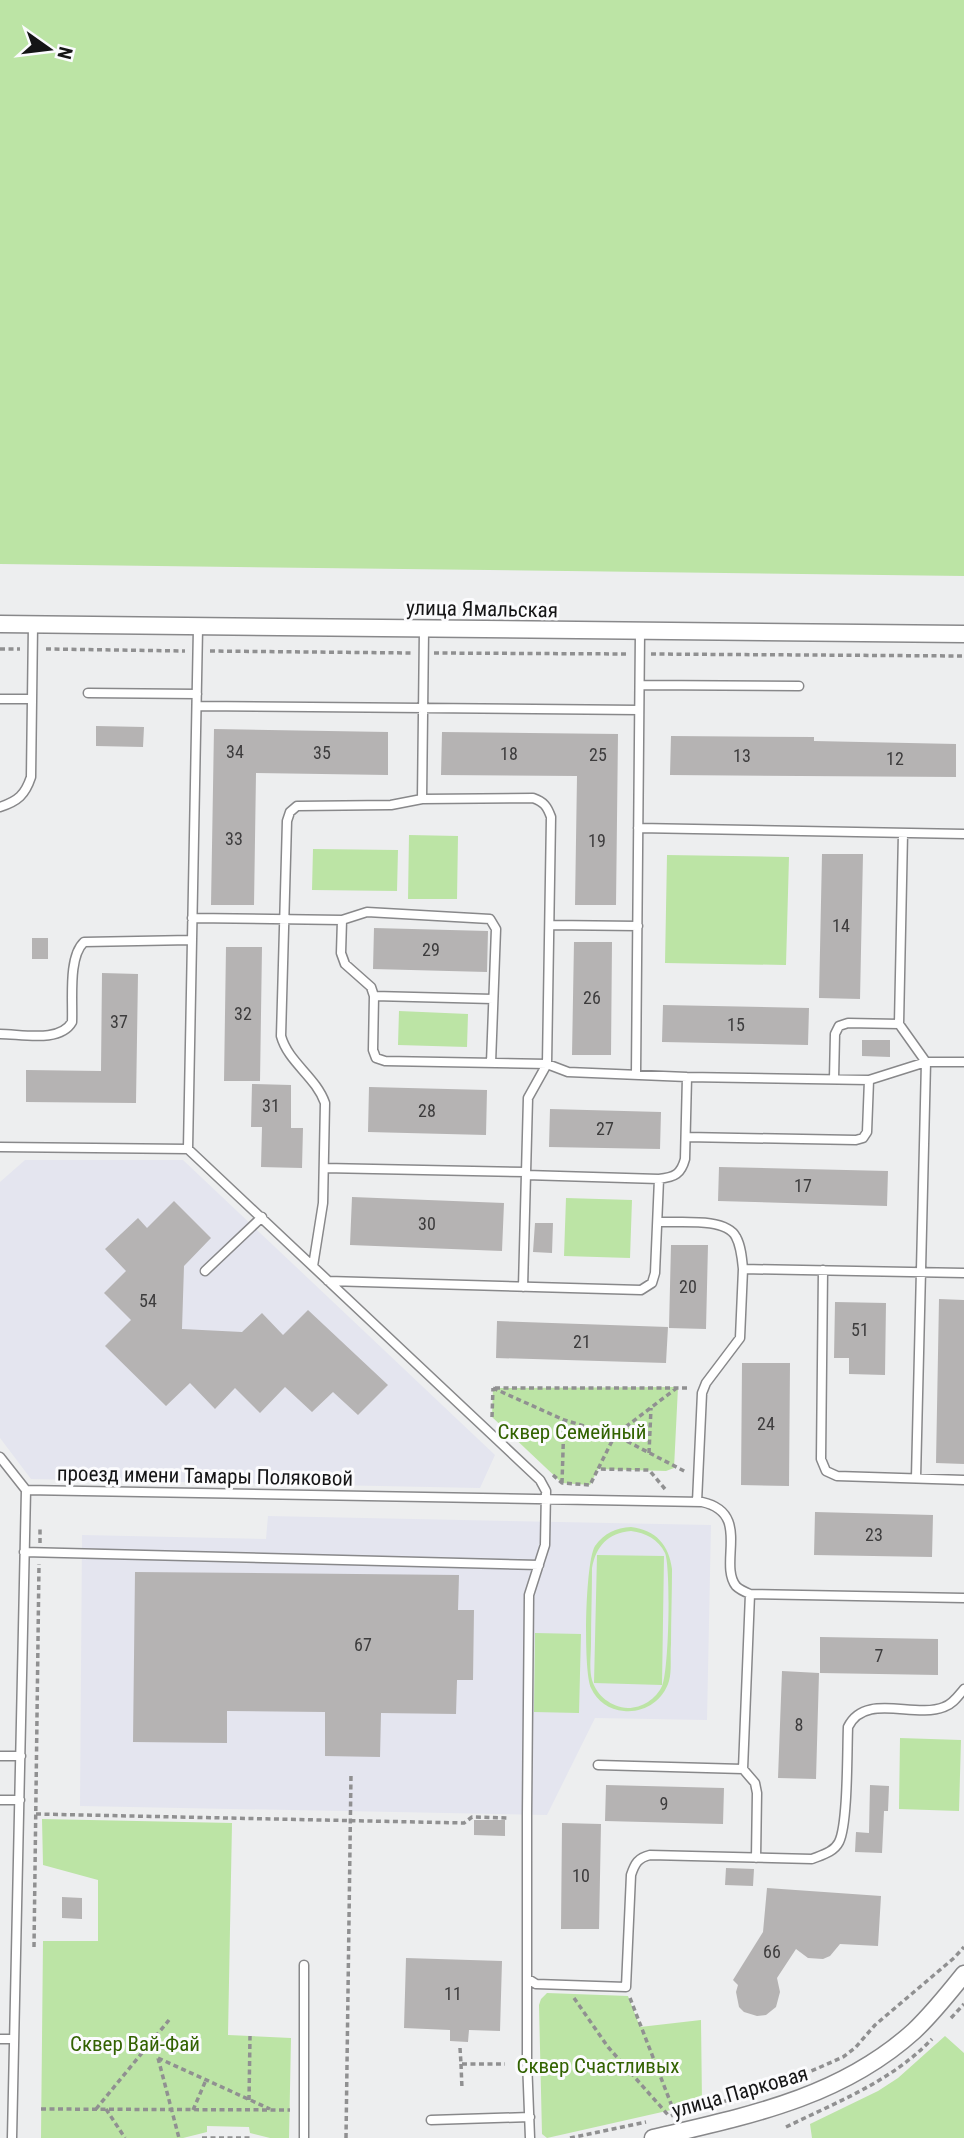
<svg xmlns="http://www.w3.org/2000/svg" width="964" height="2138" viewBox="0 0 964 2138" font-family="'Roboto Condensed',sans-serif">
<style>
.built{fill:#e4e5ef}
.green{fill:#bce4a5;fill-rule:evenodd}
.building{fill:#b5b3b3}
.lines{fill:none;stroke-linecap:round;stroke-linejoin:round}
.lane-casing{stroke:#88888a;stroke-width:11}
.street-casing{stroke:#88888a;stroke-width:19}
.path{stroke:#909091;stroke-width:3.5;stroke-dasharray:5 3.5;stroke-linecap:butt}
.lane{stroke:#fff;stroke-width:8}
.street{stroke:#fff;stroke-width:16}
.labels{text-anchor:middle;stroke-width:6;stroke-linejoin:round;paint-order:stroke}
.number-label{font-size:18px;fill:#3d3c3d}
.street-label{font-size:21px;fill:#151516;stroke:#fbfbfd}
.park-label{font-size:21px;fill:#326201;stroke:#fbfbfd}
</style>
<rect width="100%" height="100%" fill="#edeeef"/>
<path class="built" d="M25 1160H183L495 1455 480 1488 31 1479 0 1438V1182Z
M268 1516 711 1525 707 1720 595 1718 547 1815 80 1806 82 1535 266 1539Z"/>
<path class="green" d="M0 0H964V576L0 564Z
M409 835 458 836 457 899H408Z
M313 849 398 850 397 891 312 890Z
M667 855 789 857 786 965 665 963Z
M399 1011 468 1014 467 1047 398 1045Z
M566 1198 632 1200 630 1258 564 1256Z
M678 1387 674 1468 666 1471 598 1469 590 1485 562 1483 492 1417 493 1388Z
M631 1527C656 1530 669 1545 672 1569 672 1594 671 1619 671 1644 670 1656 672 1670 669 1681 663 1701 644 1713 624 1711 609 1710 597 1701 591 1688 583 1671 585 1562 595 1546 604 1533 616 1528 631 1527ZM631 1531C646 1533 658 1539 665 1553 671 1568 669 1671 662 1686 656 1699 642 1708 628 1708 611 1707 597 1696 592 1680 589 1669 591 1655 591 1643 591 1618 592 1593 592 1568 596 1546 608 1533 631 1531Z
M597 1555 664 1556 662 1685 594 1683Z
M535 1633 581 1634 579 1713 534 1712Z
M900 1738 961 1740 959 1811 899 1809Z
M42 1819 232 1823 228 2035 291 2038 289 2138H270L250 2133 249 2127 207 2126V2132L183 2138H41L43 1941H98V1880L43 1865Z
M547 1993 628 1996 640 2027 701 2020 702 2103 547 2138 542 2134 539 2005 541 1999Z
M945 2036 964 2053V2138H812L810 2124 878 2091 898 2078Z"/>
<path class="building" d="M96 726 144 727 143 747 96 746Z
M214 729 388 732V775L256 773 254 905H211Z
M442 732 618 734 616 905H575L577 776 441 775Z
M671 736 814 737V741L956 744V777L670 775Z
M822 854H863L860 999 819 998Z
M374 928 488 931 487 972 373 969Z
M32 938H48V959H32Z
M574 942H612L611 1055H572Z
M226 947H262L260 1081H224Z
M102 973 138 974 136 1103 26 1102V1070L101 1071Z
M663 1005 809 1008 808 1045 662 1042Z
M862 1040H890V1057L862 1056Z
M252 1084 291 1085V1128H303L302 1168 261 1167 262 1127H251Z
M369 1087 487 1090 486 1135 368 1132Z
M550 1109 661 1112 660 1149 549 1147Z
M719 1167 888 1171 887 1206 718 1201Z
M352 1197 504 1203 502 1251 350 1245Z
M174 1201 211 1238 184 1266 182 1329 242 1332 262 1313 283 1335 308 1310 388 1385 358 1415 333 1392 312 1412 285 1387 260 1413 235 1388 215 1409 190 1383 166 1406 105 1346 131 1320 104 1293 126 1271 105 1249 138 1218 147 1228Z
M535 1223H553L552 1253 533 1252Z
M671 1245H708L706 1329 669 1328Z
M939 1299 964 1300V1464L936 1463Z
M835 1302 886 1303 885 1375 849 1374V1358H834Z
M497 1321 668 1327 666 1363 496 1358Z
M742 1363H790L789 1486 741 1485Z
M815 1512 933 1515 932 1557 814 1555Z
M135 1572 459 1575 458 1610H474L473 1680H457L456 1714 381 1713 380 1757 325 1756V1712L227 1711V1743L133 1742Z
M820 1637 938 1639V1675L820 1673Z
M782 1671 819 1673 816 1779 778 1778Z
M606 1785 724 1788 723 1824 605 1821Z
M870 1785 889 1786 888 1811H884L882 1853 855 1852 856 1832 869 1833Z
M474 1820H505V1836L474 1835Z
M562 1823 601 1824 599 1929H561Z
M726 1868 754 1869 753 1886 725 1885Z
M767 1888 881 1896 878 1946 840 1944 830 1956 823 1959 808 1958 796 1949 777 1978 780 1992 776 2007 766 2015 757 2016 744 2012 739 2007 736 1992 738 1985 733 1980 763 1932Z
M62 1897 82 1898V1919L62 1918Z
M406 1958 502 1961 500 2031 469 2030 468 2042 450 2041V2030L404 2028Z"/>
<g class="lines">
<defs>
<path id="lane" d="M424 630 422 799 533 798C544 802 547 806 551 817L547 1064 528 1098 523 1287
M640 685 799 686
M88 693 197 694
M0 699H32
M197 706 639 710
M0 807C18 801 25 795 31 777L33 625
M638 828 964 834
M903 833 899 1024 926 1062 916 1478
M192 918 342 920 367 912 490 919 496 929 491 1063
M342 920 341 953 345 964 371 987 374 996 373 1050 376 1058 385 1061 547 1064 568 1072 687 1077 869 1080 926 1062H964
M550 925 638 926
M374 996 493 999
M0 1034C22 1034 60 1043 72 1022 73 999 68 957 84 942L191 940
M636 1074 640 632
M834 1079 835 1034 839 1026 848 1023 899 1024
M686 1137 856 1140 863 1138 867 1132 869 1080
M0 1147 188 1149 540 1480 546 1491 545 1545 529 1595 527 1814V2060L530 2138
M188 1149 198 628
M324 1168 526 1172
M526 1175 659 1179
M658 1222C678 1223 726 1217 736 1237 741 1246 742 1258 743 1269L964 1273
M313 1266 323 1203 325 1103C316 1077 288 1062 281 1036L287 821 290 812 297 806 391 805 422 799
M823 1270 821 1459 826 1471 837 1476 964 1480
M205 1271 262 1217
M328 1281 641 1290 652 1283 655 1273 659 1179C675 1177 681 1174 685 1159L687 1077
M0 1457 26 1490
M697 1502 702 1393 706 1383 740 1338 743 1269
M24 1552 539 1565
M750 1594 743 1769 755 1783 757 1793 756 1858
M0 1756H21
M598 1765 743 1769
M0 1800H20
M528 1979 536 1984 626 1987 631 1875C635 1863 638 1858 650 1855L812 1859C822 1855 834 1852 839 1842 848 1824 847 1752 848 1727 865 1692 914 1719 944 1707 953 1704 958 1696 964 1689
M0 2039H14
M431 2120 530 2117
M12 2138 26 1490 702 1502C752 1513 718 1563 736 1586 740 1590 745 1592 750 1594L964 1598
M304 2138V1965"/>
<path id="street" d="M0 624 964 634
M653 2138C747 2116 840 2098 914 2031 932 2014 948 1994 964 1974"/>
</defs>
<use href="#lane" class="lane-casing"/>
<use href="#street" class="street-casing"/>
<path class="path" d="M0 649H20
M46 649 185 651
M210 651 412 653
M434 653 629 654
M651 654 964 656
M493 1388 564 1420 615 1435 686 1472
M495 1388H690
M492 1417 493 1388
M649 1453 651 1408
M553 1475 562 1483 590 1485 598 1469
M562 1483 564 1420
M665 1489 649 1470 598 1469 615 1435 678 1387
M40 1543V1527
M36 1814 464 1823 472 1817 507 1818
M34 1947 39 1564
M574 1998 608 2047 669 2116
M630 1998 675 2114 671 2116
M951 2018 964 2004
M460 2048 461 2064H505
M158 2058 270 2109
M158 2058 179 2138
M461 2064 462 2089
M249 2100 250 2036
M707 2106 773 2088 843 2057 855 2048 875 2025 954 1958 964 1947
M41 2109 290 2110
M96 2109 169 2020
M106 2109 125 2138
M193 2110 206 2080
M786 2127C837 2102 892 2081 932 2039
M202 2138H253
M346 2138 351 1774
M570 2138 646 2122"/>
<use href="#lane" class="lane"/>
<use href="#street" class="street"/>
</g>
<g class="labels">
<g class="number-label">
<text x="235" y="758">34</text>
<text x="322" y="759">35</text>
<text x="509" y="760">18</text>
<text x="598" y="761">25</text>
<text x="742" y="762">13</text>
<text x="895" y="765">12</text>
<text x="234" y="845">33</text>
<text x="597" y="847">19</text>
<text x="841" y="932">14</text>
<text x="431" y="956">29</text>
<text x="592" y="1004">26</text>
<text x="243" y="1020">32</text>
<text x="119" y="1028">37</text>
<text x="736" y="1031">15</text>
<text x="271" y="1112">31</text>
<text x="427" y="1117">28</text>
<text x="605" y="1135">27</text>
<text x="803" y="1192">17</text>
<text x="427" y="1230">30</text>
<text x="688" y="1293">20</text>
<text x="148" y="1307">54</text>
<text x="860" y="1336">51</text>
<text x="582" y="1348">21</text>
<text x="766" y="1430">24</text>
<text x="874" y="1541">23</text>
<text x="363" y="1651">67</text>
<text x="879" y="1662">7</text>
<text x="799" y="1731">8</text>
<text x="664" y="1810">9</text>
<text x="581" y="1882">10</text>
<text x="772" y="1958">66</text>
<text x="453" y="2000">11</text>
</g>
<g class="street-label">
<text transform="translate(482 609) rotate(1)" y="7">улица Ямальская</text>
<text transform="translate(205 1476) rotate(1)" y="7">проезд имени Тамары Поляковой</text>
<text transform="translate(740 2092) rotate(-16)" y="7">улица Парковая</text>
</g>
<g class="park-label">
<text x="572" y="1439">Сквер Семейный</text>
<text x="135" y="2051">Сквер Вай-Фай</text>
<text x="598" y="2073">Сквер Счастливых</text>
</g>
</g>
<g transform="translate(49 49) rotate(104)" stroke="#fbfbfd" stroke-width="5" paint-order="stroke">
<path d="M0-5L12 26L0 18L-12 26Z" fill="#151516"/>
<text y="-10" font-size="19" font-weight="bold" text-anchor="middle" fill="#151516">N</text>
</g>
</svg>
